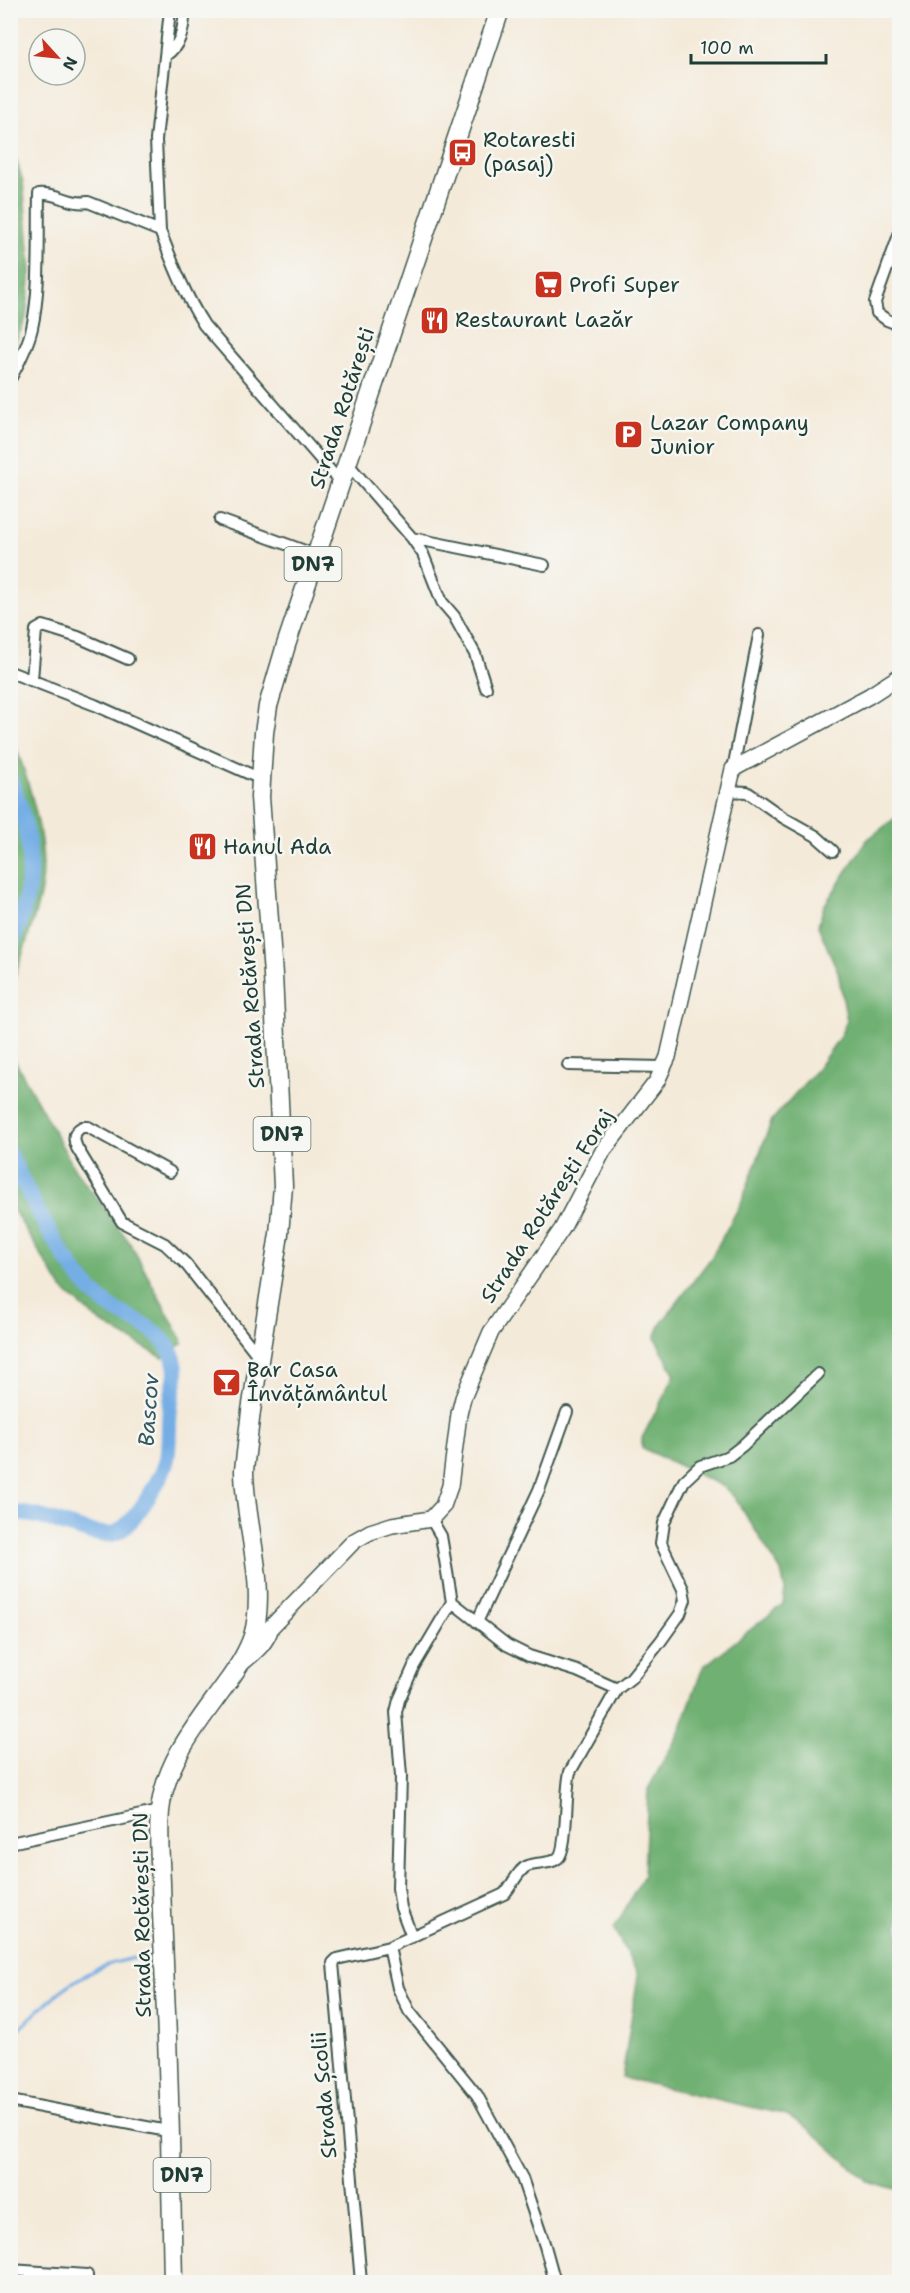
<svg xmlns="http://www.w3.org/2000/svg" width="910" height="2293" viewBox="0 0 910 2293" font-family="'Shantell Sans',sans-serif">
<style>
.forest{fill:#70b072;stroke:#487653;stroke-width:1.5}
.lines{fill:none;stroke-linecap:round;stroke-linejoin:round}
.stream{stroke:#75aee5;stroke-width:3}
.river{stroke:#75aee5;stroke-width:16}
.street-casing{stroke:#3f574d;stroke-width:14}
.secondary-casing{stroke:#3f574d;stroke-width:18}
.highway-casing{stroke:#3f574d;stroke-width:21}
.street{stroke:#fff;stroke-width:10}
.secondary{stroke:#fff;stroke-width:15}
.highway{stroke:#fff;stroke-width:18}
.labels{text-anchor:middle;stroke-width:5;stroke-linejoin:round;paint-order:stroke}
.shield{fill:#f6f6f2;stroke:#60746d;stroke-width:1.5}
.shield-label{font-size:20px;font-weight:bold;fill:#1f3d34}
.poi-label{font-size:21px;fill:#1f3d34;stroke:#f6f6f2;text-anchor:start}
.street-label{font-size:21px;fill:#1f3d34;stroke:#f6f6f2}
.water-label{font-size:22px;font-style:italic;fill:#345960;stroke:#f6f6f2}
</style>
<rect width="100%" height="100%" fill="#f6f6f2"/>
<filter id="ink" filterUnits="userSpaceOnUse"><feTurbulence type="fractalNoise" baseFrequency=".0167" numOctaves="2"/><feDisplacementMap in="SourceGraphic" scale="12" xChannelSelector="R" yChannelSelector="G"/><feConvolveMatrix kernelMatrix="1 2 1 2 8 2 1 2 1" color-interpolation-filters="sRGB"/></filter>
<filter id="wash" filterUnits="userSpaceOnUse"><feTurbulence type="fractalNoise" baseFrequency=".008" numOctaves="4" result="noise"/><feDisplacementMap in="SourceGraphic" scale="24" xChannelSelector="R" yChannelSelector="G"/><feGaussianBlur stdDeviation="1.35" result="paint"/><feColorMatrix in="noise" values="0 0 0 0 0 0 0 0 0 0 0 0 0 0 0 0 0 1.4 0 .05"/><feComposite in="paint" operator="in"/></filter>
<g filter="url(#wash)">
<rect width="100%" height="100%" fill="#f4ead9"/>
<path class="forest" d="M11 143 23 182 31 271 26 318 11 354Z
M11 734C28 778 51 848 40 895 33 927 21 957 11 988Z
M899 815V2190L867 2181 823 2141 805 2126 787 2115 622 2078 638 1975 614 1929 644 1875 648 1789 679 1733 703 1667 783 1604 785 1590 781 1571 735 1498 724 1487 642 1448V1438L675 1375 655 1338 660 1325 711 1258 741 1203 772 1120 818 1068 839 1038 847 1021 838 972 818 926 824 906 867 840Z
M11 1042 14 1059 76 1171 130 1243 183 1342 163 1358 100 1322 62 1289 11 1206Z"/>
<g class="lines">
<path class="stream" d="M10 2038C40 2009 67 1979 107 1965 120 1961 134 1958 148 1955"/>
<path class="river" d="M10 779C34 836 38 889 10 945
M10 1155C30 1198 66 1271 102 1301 122 1318 153 1323 168 1347 173 1353 176 1365 176 1373 175 1385 171 1397 170 1409 168 1425 170 1443 167 1459 163 1477 131 1531 112 1534 83 1537 46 1512 10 1513"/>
</g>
</g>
<g filter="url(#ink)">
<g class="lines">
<defs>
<path id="street" d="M165 56C182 44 183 30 185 10
M160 231 156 140 170 10
M900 232 875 302 877 313 887 320 900 325
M10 379C19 363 28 345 32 328 41 287 38 235 39 194 57 192 69 205 88 202L160 231C173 264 185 295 204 325L341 483
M347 463 412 538 423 554 442 602 454 616 475 654 486 688
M220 520 316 555
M412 538 544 565
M10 672 95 705 261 779
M32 679 36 630 43 626 78 637 128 659
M733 769 759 635
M728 791 747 792 784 818 816 836 833 851
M568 1065 663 1067
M170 1172 88 1127H82C73 1132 73 1139 77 1148L122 1222 165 1244 185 1263 260 1358
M452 1602 507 1645 529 1656 577 1671 617 1689
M477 1622 539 1490 567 1412
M10 1843 160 1811
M412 1937 401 1908 398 1888 401 1776 396 1712 399 1700 414 1666 452 1602 441 1536 431 1519
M389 1947 398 1988 409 2011 477 2095 522 2178 545 2246 555 2282
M10 2101 162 2130
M10 2270 87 2275V2282
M361 2282 333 1963 337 1959 389 1947 504 1894C512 1886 518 1870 527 1866 536 1862 550 1865 558 1858 568 1850 565 1790 570 1772L617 1689 631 1678 660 1642 680 1614 685 1600 683 1589 661 1543 664 1523 678 1493 684 1481 700 1466 729 1456 742 1446 818 1374"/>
<path id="secondary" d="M242 1663C254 1653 267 1643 271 1627L354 1541 370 1532 392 1525 431 1519 443 1506 450 1486 459 1414 463 1398 491 1332 562 1229 603 1151 657 1081 668 1057 733 769 869 696 900 676"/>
<path id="highway" d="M173 2282C171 2186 170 2089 165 1992 164 1956 162 1920 161 1883 160 1859 158 1835 160 1811 165 1761 199 1722 226 1684 237 1669 247 1654 253 1636 268 1585 244 1523 244 1470L251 1411 279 1234 283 1186 273 975 260 797 264 733 268 706 286 645 500 10"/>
</defs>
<use href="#street" class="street-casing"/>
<use href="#secondary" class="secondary-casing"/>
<use href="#highway" class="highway-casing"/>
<use href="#street" class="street"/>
<use href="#secondary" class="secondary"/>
<use href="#highway" class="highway"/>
</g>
</g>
<defs>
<symbol id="bus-square" viewBox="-11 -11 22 22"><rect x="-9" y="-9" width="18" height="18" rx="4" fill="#c8321e" stroke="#f6f6f2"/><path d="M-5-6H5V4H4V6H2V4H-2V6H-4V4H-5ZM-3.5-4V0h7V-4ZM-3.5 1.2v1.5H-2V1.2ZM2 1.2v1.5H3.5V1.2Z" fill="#fff"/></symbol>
<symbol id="supermarket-square" viewBox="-11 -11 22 22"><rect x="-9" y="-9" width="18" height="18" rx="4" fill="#c8321e" stroke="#f6f6f2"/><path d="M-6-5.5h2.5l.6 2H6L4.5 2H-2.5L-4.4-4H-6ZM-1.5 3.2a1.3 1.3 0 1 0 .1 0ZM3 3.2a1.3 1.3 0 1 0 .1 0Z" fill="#fff"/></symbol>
<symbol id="restaurant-square" viewBox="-11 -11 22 22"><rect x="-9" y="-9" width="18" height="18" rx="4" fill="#c8321e" stroke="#f6f6f2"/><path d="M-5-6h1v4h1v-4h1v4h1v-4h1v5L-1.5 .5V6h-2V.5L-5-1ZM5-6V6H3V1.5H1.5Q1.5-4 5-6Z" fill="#fff"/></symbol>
<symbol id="parking-square" viewBox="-11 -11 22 22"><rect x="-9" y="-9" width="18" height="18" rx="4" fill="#c8321e" stroke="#f6f6f2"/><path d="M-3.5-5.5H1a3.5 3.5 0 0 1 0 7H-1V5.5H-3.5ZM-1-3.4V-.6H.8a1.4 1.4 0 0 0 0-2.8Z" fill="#fff"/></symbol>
<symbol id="bar-square" viewBox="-11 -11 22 22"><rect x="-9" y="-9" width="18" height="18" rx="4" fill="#c8321e" stroke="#f6f6f2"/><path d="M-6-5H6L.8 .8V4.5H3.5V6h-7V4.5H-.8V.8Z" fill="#fff"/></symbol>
</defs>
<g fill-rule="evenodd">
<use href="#bus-square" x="446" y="136" width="33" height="33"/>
<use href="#supermarket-square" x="532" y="268" width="33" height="33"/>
<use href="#restaurant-square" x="418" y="304" width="33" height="33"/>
<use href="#parking-square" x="612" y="418" width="33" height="33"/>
<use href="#restaurant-square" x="186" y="830" width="33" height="33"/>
<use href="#bar-square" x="210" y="1366" width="33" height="33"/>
</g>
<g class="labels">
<g class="shield">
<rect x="284.5" y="547" width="57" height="34" rx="4.5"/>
<rect x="253.5" y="1117" width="57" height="34" rx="4.5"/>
<rect x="153.5" y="2158" width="57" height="34" rx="4.5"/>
</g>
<g class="shield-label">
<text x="313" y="571">DN7</text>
<text x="282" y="1141">DN7</text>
<text x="182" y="2182">DN7</text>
</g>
<g class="poi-label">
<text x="483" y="147">Rotaresti<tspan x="483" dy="24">(pasaj)</tspan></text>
<text x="569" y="292">Profi Super</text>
<text x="455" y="327">Restaurant Lazăr</text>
<text x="650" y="430">Lazar Company<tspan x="650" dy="24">Junior</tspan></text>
<text x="223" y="854">Hanul Ada</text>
<text x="247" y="1377">Bar Casa<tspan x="247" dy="24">Învățământul</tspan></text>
</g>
<g class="street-label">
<text transform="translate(342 408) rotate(-72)" y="7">Strada Rotărești</text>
<text transform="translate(250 986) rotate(-94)" y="7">Strada Rotărești DN</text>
<text transform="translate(547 1206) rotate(-57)" y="7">Strada Rotărești Foraj</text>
<text transform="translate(142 1915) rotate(-91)" y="7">Strada Rotărești DN</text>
<text transform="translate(324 2095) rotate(-95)" y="7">Strada Școlii</text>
</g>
<g class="water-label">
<text transform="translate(148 1410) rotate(-86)" y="8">Bascov</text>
</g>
</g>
<rect width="910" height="2293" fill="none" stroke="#f6f6f2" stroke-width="36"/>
<g transform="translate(57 57) rotate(117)"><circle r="28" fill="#f6f6f2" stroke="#a0aca6" stroke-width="1.5"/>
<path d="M0-4.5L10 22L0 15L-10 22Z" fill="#c8321e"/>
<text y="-9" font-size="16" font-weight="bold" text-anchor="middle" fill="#1f3d34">N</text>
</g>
<path d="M691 54v9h135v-9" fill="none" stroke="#1f3d34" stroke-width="3"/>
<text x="700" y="54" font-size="18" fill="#1f3d34" stroke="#f6f6f2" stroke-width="4.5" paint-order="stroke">100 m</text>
</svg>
